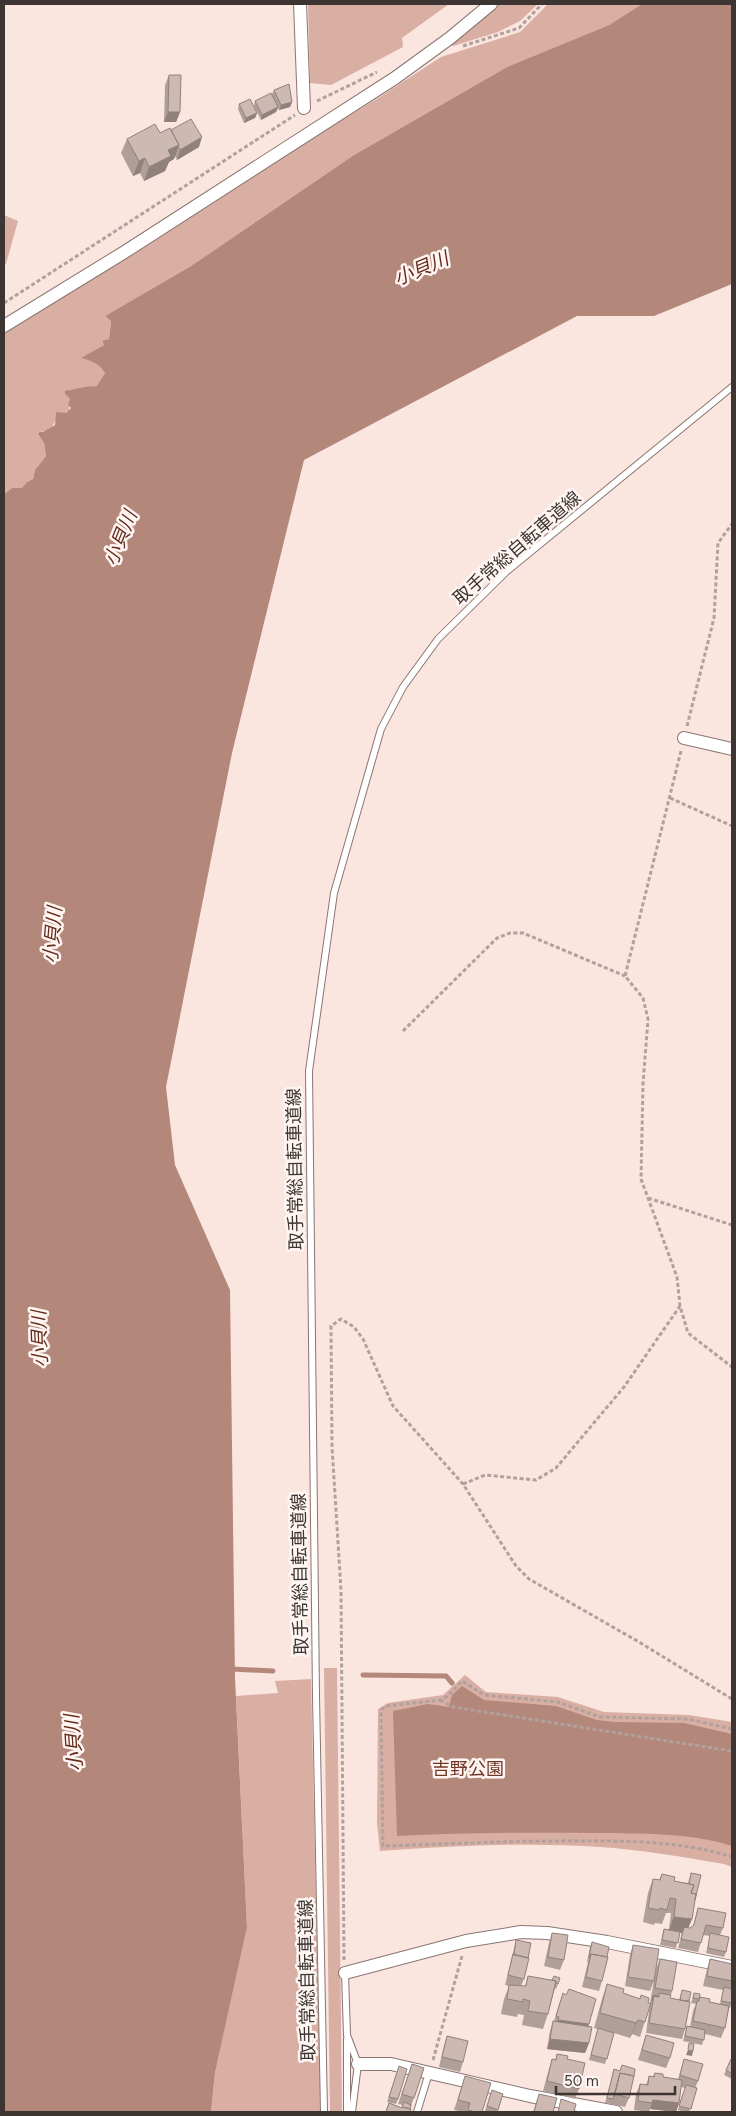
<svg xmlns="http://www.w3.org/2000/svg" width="736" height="2116" viewBox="0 0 736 2116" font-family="Figtree,'Noto Sans JP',sans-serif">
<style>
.green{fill:#d9afa4}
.water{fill:#b4877b}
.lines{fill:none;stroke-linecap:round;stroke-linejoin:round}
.stream{stroke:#b4877b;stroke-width:5}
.lane-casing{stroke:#897671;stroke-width:8}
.street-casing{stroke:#897671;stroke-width:14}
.path{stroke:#b1a19c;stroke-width:3;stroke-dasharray:4 2.5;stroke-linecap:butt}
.lane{stroke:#fff;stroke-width:6}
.street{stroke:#fff;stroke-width:12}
.wall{fill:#b09e99}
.shaded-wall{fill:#90817d}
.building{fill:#cdb8b2;stroke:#90817d}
.labels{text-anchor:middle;stroke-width:5;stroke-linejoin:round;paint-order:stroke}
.street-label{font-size:18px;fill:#3d3532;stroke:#fff6f3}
.park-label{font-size:18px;fill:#723626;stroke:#fff6f3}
.water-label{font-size:19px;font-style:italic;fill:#642a1a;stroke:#fff6f3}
</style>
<rect width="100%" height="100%" fill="#fbe5df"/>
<path class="green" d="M308 4H449L402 38 403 47 331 85 310 83Z
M498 4H538L520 21 498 32 453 46 450 44Z
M548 4H642L609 25 507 67 354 155 191 266 105 316 111 321 109 339 102 342 104 345 82 358C92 361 98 363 105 373L98 386C88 386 79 391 70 390L65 394 70 399 69 411 56 418C54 427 48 432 38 432V434L44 443 46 456 35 470 33 479 27 482 23 488H12L4 494V332L261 169 375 100 441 57 520 32Z
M4 215 18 221 6 264H4Z
M324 1668H337L342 2112H330Z
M465 1675 486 1692 558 1697 604 1712 689 1715 732 1722V1867L724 1864C683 1857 642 1850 600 1847 527 1842 453 1846 380 1851L377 1823 378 1709 388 1703 443 1695Z
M311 1679 321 2112H211L215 2073 247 1926 236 1696 278 1693 275 1681Z"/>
<path class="water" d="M642 4H732V284L654 316H577L304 460 232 753 166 1087 175 1165 230 1290 235 1678 247 1927 215 2073 211 2112H4V494L12 488H22L27 482 33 479 35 470 46 456 44 443 38 434 39 432H43L55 425 56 412 66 413 71 408 68 405 70 399 65 394V391C76 389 87 386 97 386L105 373C98 363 92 361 81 358L104 345 102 341 109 339 111 321 105 316 191 266 354 155 507 67 609 25Z
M462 1686 484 1700 556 1706 597 1720 615 1722 684 1723 732 1734V1846C689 1832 641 1834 596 1833 529 1832 463 1833 397 1836L393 1711 428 1704 449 1707 452 1695Z"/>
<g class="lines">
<path class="stream" d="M231 1669 273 1671
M363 1675 446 1676 452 1683"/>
<defs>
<path id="lane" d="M345 1973 347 2035 358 2064 352 2112
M324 2112 316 1696 309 1071 334 893 381 729 403 687 438 639 506 572 732 387
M347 2112V2039
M417 2112 429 2073"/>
<path id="street" d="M300 4 304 108
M4 326 123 253 395 78 450 38 491 4
M684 738 732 749
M345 1973 466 1941 521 1932 547 1933 607 1942 732 1967
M358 2064H391L530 2096 616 2112"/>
</defs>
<use href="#lane" class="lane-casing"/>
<use href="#street" class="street-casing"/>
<path class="path" d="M463 46 519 28 542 4
M317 101 377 72
M4 303 295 115
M687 726 714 618 718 543 732 524
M681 751 625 976 643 998 648 1019 643 1084 641 1179 677 1277 680 1306 688 1333 732 1367
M670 798 732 826
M403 1031 497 938 510 933H523L625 976
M648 1198 732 1225
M463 1484 485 1475 536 1480 556 1468 624 1387 680 1306
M440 1700 453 1707 732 1751
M732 1729 688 1719 600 1717 558 1702 484 1695 462 1681 448 1696 440 1700 386 1706 382 1709 381 1715 383 1846C452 1844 520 1840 589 1841 638 1841 685 1842 732 1857
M344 1960 341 1590 332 1447 331 1326 341 1319 354 1327 363 1339 393 1406 463 1484 516 1566 529 1579 639 1642 732 1699
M433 2060 462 1956"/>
<use href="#lane" class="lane"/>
<use href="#street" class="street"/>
</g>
<path class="wall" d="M169 75 180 112 176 122H164L165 85Z
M274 90 292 102 290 107 279 110 278 108 276 112 261 120 254 106 255 101 272 94Z
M239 104 257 113 255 118 244 123 238 109Z
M171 130 199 147 177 160 175 156 174 159 169 162 165 171 144 181 140 173 133 176 121 153 127 139Z
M691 1873 695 1900 692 1919 688 1928H690L693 1926 698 1908 723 1928 720 1935 726 1952 724 1957 706 1953 710 1936 703 1935 698 1952 678 1948 682 1933H679L676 1948 660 1945 664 1929H669L671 1913H666L662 1924 655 1923 654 1925 643 1922 648 1893 653 1879 659 1880 662 1874 674 1881 688 1883Z
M552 1933 564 1960 560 1970 544 1966 549 1943Z
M516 1940 524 1979 521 1986H525L528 1976 552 1980 560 1978 556 1989 555 1988 548 2014 543 2029 522 2025 524 2015 518 2014 517 2017 501 2014 504 1999 509 1986 505 1985Z
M592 1942 602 1981 599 1991 582 1987 588 1962H587L590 1947Z
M633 1945 654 1981 650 1991 625 1986 630 1955Z
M660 1959 672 1991 670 1998 679 2000 682 1990 689 2001 685 2029 682 2039 646 2033 650 2005 640 2037 632 2034 630 2038 614 2033 605 2064 589 2060 598 2029 594 2028 602 1999 607 1984 623 1993 639 1999 641 1995 648 2003H650L656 1969Z
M710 1959 732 1964V2001L730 2008H729L725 2028 721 2038 705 2034 702 2045 683 2041 687 2026 690 2027 693 2011 696 2004 691 2003 694 1993 699 1999 720 2004 723 1990 703 1986 707 1969Z
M563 1993 589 2027V2043L585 2053 547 2049 550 2031 553 2021H554Z
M646 2035 670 2058 666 2068 638 2060Z
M447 2036 463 2062 460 2072 439 2067 444 2046Z
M557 2054 567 2059 579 2089 575 2099 543 2091 549 2069 552 2059 555 2060Z
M684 2059 698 2081 695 2088H697L689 2112H684L678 2110 685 2088 681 2087 679 2103 676 2112 650 2109 649 2112 634 2110 636 2094 640 2084 646 2085 649 2076H653L655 2073 663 2077 678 2079Z
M732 2060V2079L724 2075 726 2070Z
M412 2064 424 2068 410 2109V2112H385L389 2103 402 2108 403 2105 398 2104Z
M399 2066 398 2099 396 2104 387 2102Z
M614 2069 620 2071 629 2098 625 2107 605 2103Z
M465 2076 482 2112H464L454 2110Z
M492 2090 503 2094 497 2112H488L485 2111Z
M539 2094 553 2112H533Z"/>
<path class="shaded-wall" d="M292 102 290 107 279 110 281 105Z
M278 107 276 112 261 120 262 115Z
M168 112H180L176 122H164Z
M257 113 255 118 244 123 246 118Z
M202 137 199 147 177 160 180 150Z
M179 145 174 159 169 162 165 171 144 181 149 167 168 150Z
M145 158 140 173 133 176 139 161Z
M674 1917 692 1919 686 1933 684 1927 682 1933 668 1932Z
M558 2020 589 2024 586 2034 554 2029Z
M638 2020 632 2034 630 2038 636 2023Z
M550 2039 589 2043 585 2053 547 2049Z
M688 2050 693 2051 692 2056 686 2055Z
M653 2100 679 2103 676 2112 650 2109Z"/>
<path class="building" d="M169 75H181L180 112H168Z
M289 84 292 102 281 105 274 90Z
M271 93 278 107 262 115 255 101Z
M250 99 257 113 246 118 239 104Z
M191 119 202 137 180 150 178 146 179 145 171 130Z
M155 124 160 133 170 128 179 145 168 150 171 156 149 167 145 158 139 161 127 139Z
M691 1873 701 1875 695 1900 696 1894 691 1893 694 1885 689 1884Z
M662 1874 675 1877 674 1881 694 1885 691 1893 696 1894 692 1919 674 1917 676 1899 670 1898 667 1910 660 1908 659 1910 648 1908 653 1879 660 1880Z
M698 1908 726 1913 723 1928 706 1925 701 1943 681 1939 684 1927 690 1928 694 1925Z
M664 1929 680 1932 678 1943 662 1940Z
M552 1933 568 1935 564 1960 548 1957Z
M710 1933 729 1937 726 1952 708 1948Z
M516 1940 531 1943 528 1958 514 1955Z
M592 1942 609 1947 607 1957 591 1954 590 1957H589Z
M633 1945 659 1949 654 1981 628 1977Z
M513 1954 529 1958 524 1979 508 1975Z
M591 1954 608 1957 602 1981 586 1977Z
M660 1959 677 1962 672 1991 655 1988Z
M710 1959 732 1964V1981L707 1976Z
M528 1976 556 1981 548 2014 528 2011 530 2001 523 1999V2002L507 1999 509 1985 526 1986Z
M554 1976 560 1978 558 1984 556 1983V1981L552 1980Z
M607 1984 624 1989 623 1993 640 1999 641 1995 649 1998 648 2003H651L645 2022 638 2020 636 2023 600 2013Z
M724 1987 732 1989V2003L721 2001Z
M569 1989 596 1999 589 2024 558 2020 559 2017 556 2016 563 1993 566 1995Z
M682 1990 691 1992 689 2001 680 2000Z
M659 1993 671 1995 670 1998 690 2002 685 2029 649 2023 654 1996 659 1997Z
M694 1993 700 1994 699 1999 693 1998Z
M653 1995 658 1996V1997L654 1996 652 2001Z
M700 1997 710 1999 709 2002 729 2006 725 2028 693 2021 697 2001H699Z
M553 2021 592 2027 589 2043 550 2039Z
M687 2026 705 2030 704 2040 685 2036Z
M598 2028 614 2033 607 2059 591 2055Z
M646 2035 674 2043 670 2058 642 2050Z
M447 2036 468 2041 463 2062 442 2057Z
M689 2043 694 2044 693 2051 688 2050Z
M557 2054 568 2056 567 2059 585 2063 579 2089 547 2081 552 2059 556 2060Z
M684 2059 703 2064 698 2081 680 2075Z
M731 2059 732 2060V2074L726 2070Z
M412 2064 424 2068 414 2098 402 2094Z
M622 2065 635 2069 634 2076 620 2073 613 2099 607 2098 614 2069 620 2071Z
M399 2066 407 2069 398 2099 389 2097Z
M620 2073 634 2076 629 2098 615 2094Z
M655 2073 663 2074V2077L682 2080 679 2103 653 2100 652 2103 638 2101 640 2084 648 2085 649 2076 654 2077Z
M465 2076 491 2083 482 2112H472V2111L468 2110 470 2103 458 2100Z
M686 2085 697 2088 691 2109 679 2106Z
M492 2090 503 2094 498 2110 487 2106Z
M539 2094 557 2098 553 2112H534Z
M561 2099 576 2104 574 2112H558Z
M404 2102 411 2105 410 2109 402 2107Z
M389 2103 402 2108V2107L411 2109 410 2112H386Z"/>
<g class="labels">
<g class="street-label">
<text transform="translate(517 548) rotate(-41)" y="6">取手常総自転車道線</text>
<text transform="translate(295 1169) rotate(-91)" y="6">取手常総自転車道線</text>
<text transform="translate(300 1574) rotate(-91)" y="6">取手常総自転車道線</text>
<text transform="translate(307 1980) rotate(-91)" y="6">取手常総自転車道線</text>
</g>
<g class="park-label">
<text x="468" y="1775">吉野公園</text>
</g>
<g class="water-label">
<text transform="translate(421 268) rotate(-23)" y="7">小貝川</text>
<text transform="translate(120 538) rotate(-68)" y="7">小貝川</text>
<text transform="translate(52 935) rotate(-85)" y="7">小貝川</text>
<text transform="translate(39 1339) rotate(-92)" y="7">小貝川</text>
<text transform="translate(73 1743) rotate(-94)" y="7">小貝川</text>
</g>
</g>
<rect width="736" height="2116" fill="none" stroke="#3d3532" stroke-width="10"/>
<path d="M556 2086v8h119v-8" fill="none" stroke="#3d3532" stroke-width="2.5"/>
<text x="564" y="2086" font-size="15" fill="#3d3532" stroke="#fff6f3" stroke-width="4" paint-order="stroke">50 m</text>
</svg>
